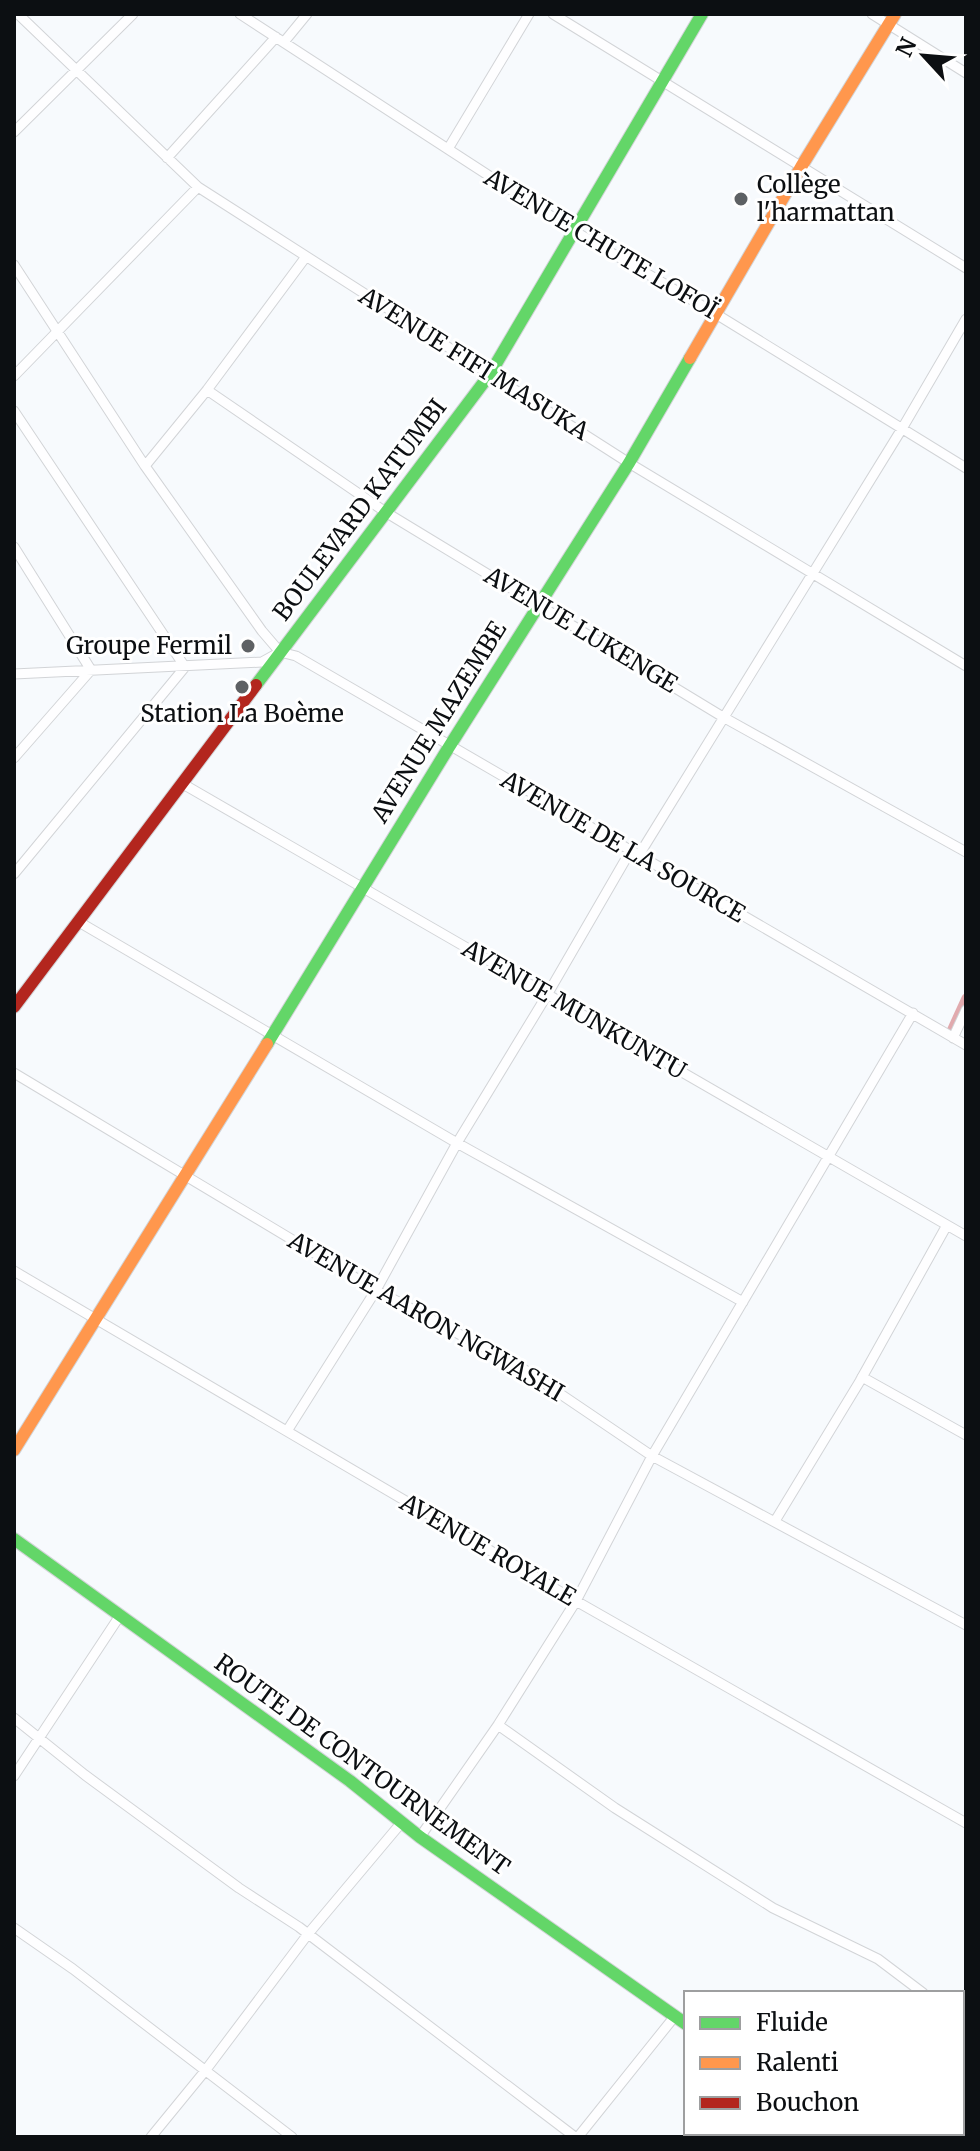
<svg xmlns="http://www.w3.org/2000/svg" width="980" height="2151" viewBox="0 0 980 2151" font-family="Merriweather,serif">
<style>
.lines{fill:none;stroke-linecap:round;stroke-linejoin:round}
.canal{stroke:#e1aaae;stroke-width:9}
.street-casing{stroke:#d2d4d7;stroke-width:11}
.fast-casing{stroke:#d2d4d7;stroke-width:14}
.slow-casing{stroke:#d2d4d7;stroke-width:14}
.jam-casing{stroke:#d2d4d7;stroke-width:14}
.street{stroke:#fefeff;stroke-width:9}
.fast{stroke:#63d668;stroke-width:12}
.slow{stroke:#ff974d;stroke-width:12}
.jam{stroke:#b3261e;stroke-width:12}
.poi-dot{fill:#5e6164;stroke:#fff;stroke-width:3}
.labels{text-anchor:middle;stroke-width:6;stroke-linejoin:round;paint-order:stroke}
.poi-label{font-size:24px;fill:#0c0f12;stroke:#fff;text-anchor:start}
.street-label{font-size:24px;fill:#0c0f12;stroke:#fff}
</style>
<rect width="100%" height="100%" fill="#f7fafd"/>
<g class="lines">
<path class="canal" d="M951 1031 966 998"/>
<defs>
<path id="street" d="M18 14 198 187 629 463 966 666
M240 14 574 231 716 314 966 468
M553 14 966 268
M872 14 966 73
M284 42 307 14
M14 132 133 14
M448 149 529 14
M167 158 276 37
M14 265 145 466 262 631 280 652
M14 376 198 187
M207 390 387 513 723 717 966 852
M14 411 185 667 14 874
M145 466 207 390 305 258
M14 547 91 670 14 758
M280 652 296 656 966 1045
M14 674 262 662 280 652
M183 784 966 1236
M639 855 903 427 966 319
M79 922 457 1143 743 1302
M953 1038 966 1010
M14 1073 376 1290 519 1366 652 1456 966 1625
M14 1271 576 1601 966 1823
M862 1377 966 1435
M287 1431 376 1290 457 1143 547 995 631 850
M775 1521 860 1381 947 1225
M14 1718 85 1775 239 1888 299 1927 575 2137
M498 1725 615 1808 773 1908 878 1959 923 1993
M14 1776 119 1617
M420 1837 498 1725 576 1601 652 1456 913 1013
M14 1928 73 1969 292 2137
M962 2016 966 2019
M151 2137 205 2071 308 1934 402 1822
M578 2137 675 2016"/>
<path id="fast" d="M256 685 490 374 702 14
M267 1044 449 747 629 463 690 358
M14 1539 350 1781 420 1837 686 2024"/>
<path id="slow" d="M690 358 801 167 895 14
M14 1450 267 1044
M829 2133 834 2137"/>
<path id="jam" d="M14 1007 256 685"/>
</defs>
<use href="#street" class="street-casing"/>
<use href="#fast" class="fast-casing"/>
<use href="#slow" class="slow-casing"/>
<use href="#jam" class="jam-casing"/>
<use href="#street" class="street"/>
<use href="#fast" class="fast"/>
<use href="#slow" class="slow"/>
<use href="#jam" class="jam"/>
</g>
<g class="poi-dot">
<circle cx="741" cy="199" r="8"/>
<circle cx="248" cy="646" r="8"/>
<circle cx="242" cy="687" r="8"/>
</g>
<g class="labels">
<g class="poi-label">
<text x="757" y="193">Collège<tspan x="757" dy="28">l'harmattan</tspan></text>
<text x="232" y="654" text-anchor="end">Groupe Fermil</text>
<text x="242" y="722" text-anchor="middle">Station La Boème</text>
</g>
<g class="street-label">
<text transform="translate(601 244) rotate(31)" y="8">AVENUE CHUTE LOFOÏ</text>
<text transform="translate(474 364) rotate(32)" y="8">AVENUE FIFI MASUKA</text>
<text transform="translate(360 510) rotate(-53)" y="8">BOULEVARD KATUMBI</text>
<text transform="translate(581 630) rotate(31)" y="8">AVENUE LUKENGE</text>
<text transform="translate(439 722) rotate(-58)" y="8">AVENUE MAZEMBE</text>
<text transform="translate(623 847) rotate(30)" y="8">AVENUE DE LA SOURCE</text>
<text transform="translate(574 1010) rotate(30)" y="8">AVENUE MUNKUNTU</text>
<text transform="translate(426 1317) rotate(30)" y="8">AVENUE AARON NGWASHI</text>
<text transform="translate(488 1550) rotate(30)" y="8">AVENUE ROYALE</text>
<text transform="translate(362 1765) rotate(36)" y="8">ROUTE DE CONTOURNEMENT</text>
</g>
</g>
<rect width="980" height="2151" fill="none" stroke="#0c0f12" stroke-width="32"/>
<rect x="684" y="1991" width="280" height="144" fill="#ffffff" stroke="#9e9fa0" stroke-width="2"/>
<rect x="700" y="2017" width="40" height="12" fill="#63d668" stroke="#9e9fa0" stroke-width="2"/>
<text x="756" y="2031" font-size="24" fill="#0c0f12">Fluide</text>
<rect x="700" y="2057" width="40" height="12" fill="#ff974d" stroke="#9e9fa0" stroke-width="2"/>
<text x="756" y="2071" font-size="24" fill="#0c0f12">Ralenti</text>
<rect x="700" y="2097" width="40" height="12" fill="#b3261e" stroke="#9e9fa0" stroke-width="2"/>
<text x="756" y="2111" font-size="24" fill="#0c0f12">Bouchon</text>
<g transform="translate(924 56) rotate(296)" stroke="#ffffff" stroke-width="6" paint-order="stroke">
<path d="M0-6L14 30L0 20L-14 30Z" fill="#0c0f12"/>
<text y="-12" font-size="22" font-weight="bold" text-anchor="middle" fill="#0c0f12">N</text>
</g>
</svg>
